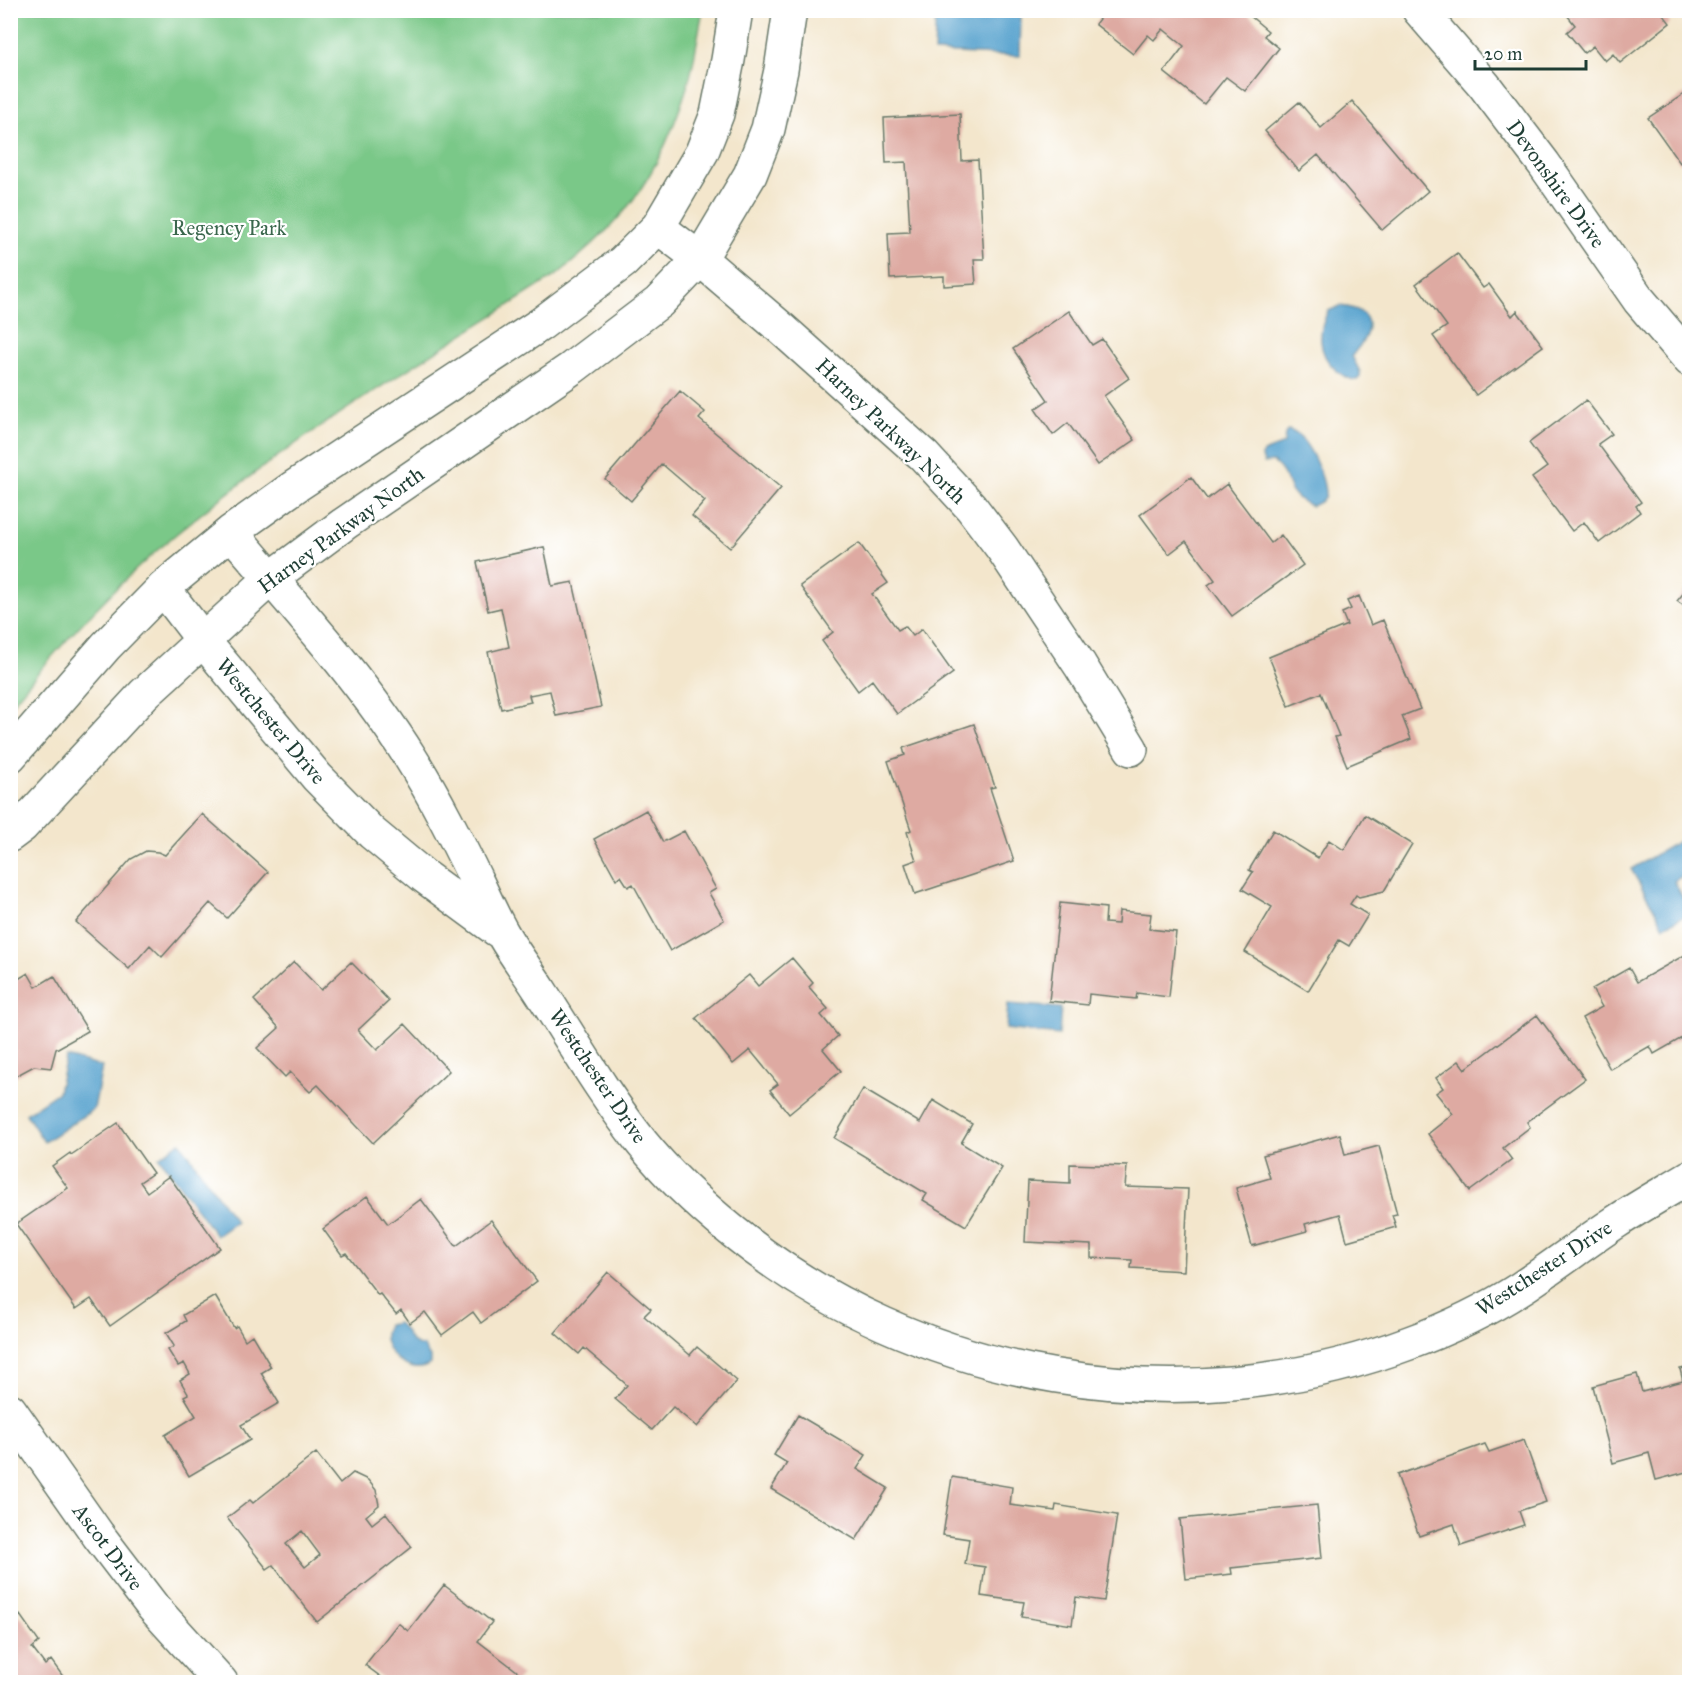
<svg xmlns="http://www.w3.org/2000/svg" width="1700" height="1693" viewBox="0 0 1700 1693" font-family="'IM FELL Great Primer',serif">
<style>
.green{fill:#7ac888;stroke:#4c825e;stroke-width:1.5}
.water{fill:#56a2ce;stroke:#3a7081;stroke-width:1.5}
.building{fill:#deaaa2;fill-rule:evenodd}
.lines{fill:none;stroke-linecap:round;stroke-linejoin:round}
.minor-casing{stroke:#697869;stroke-width:36}
.minor{stroke:#fff;stroke-width:33}
.labels{text-anchor:middle;stroke-width:4.5;stroke-linejoin:round;paint-order:stroke}
.street-label{font-size:21px;fill:#1f3d34;stroke:#fff}
.park-label{font-size:21px;fill:#3a674d;stroke:#fff}
</style>
<rect width="100%" height="100%" fill="#fff"/>
<filter id="ink" filterUnits="userSpaceOnUse"><feTurbulence type="fractalNoise" baseFrequency=".0167" numOctaves="2"/><feDisplacementMap in="SourceGraphic" scale="12" xChannelSelector="R" yChannelSelector="G"/><feConvolveMatrix kernelMatrix="1 2 1 2 8 2 1 2 1" color-interpolation-filters="sRGB"/></filter>
<filter id="wash" filterUnits="userSpaceOnUse"><feTurbulence type="fractalNoise" baseFrequency=".008" numOctaves="4" result="noise"/><feDisplacementMap in="SourceGraphic" scale="24" xChannelSelector="R" yChannelSelector="G"/><feGaussianBlur stdDeviation="1.35" result="paint"/><feColorMatrix in="noise" values="0 0 0 0 0 0 0 0 0 0 0 0 0 0 0 0 0 1.4 0 .05"/><feComposite in="paint" operator="in"/></filter>
<g filter="url(#wash)">
<rect width="100%" height="100%" fill="#f3e6cc"/>
<path class="green" d="M11 10 703 11C697 36 695 63 687 87 673 132 651 182 619 217 601 238 580 256 558 274 429 357 294 436 175 535 115 585 60 645 11 705Z"/>
<path class="water" d="M936 11 1021 14 1020 56 934 52Z
M1340 306C1362 308 1376 318 1363 341 1360 346 1355 351 1352 356L1360 372V377L1357 380C1348 380 1341 375 1335 369 1317 353 1318 331 1328 311Z
M1288 430C1307 434 1326 478 1325 496L1320 502 1312 506C1280 494 1295 479 1273 462L1264 463 1262 457 1263 452 1284 444 1285 434Z
M1689 835V872L1674 881 1689 909V914L1664 926 1631 869Z
M1008 1004 1061 1008 1059 1035 1006 1029Z
M66 1057 102 1067 94 1109 44 1142 26 1114 58 1092Z
M180 1142 236 1222 216 1236 159 1157Z
M398 1323C409 1331 406 1345 423 1346L430 1357V1364C410 1380 374 1347 388 1325Z"/>
<g id="blocks">
<path class="building" d="M1106 10H1243L1268 31 1264 36 1279 48 1245 91 1226 77 1204 104 1164 72 1184 46 1163 29 1154 40 1148 35 1133 54 1095 24Z
M1563 10H1660L1670 23 1620 63 1613 54 1605 61 1593 46 1584 53 1567 32 1575 25Z
M1690 90V162L1686 158 1680 163 1648 118Z
M1352 101 1428 191 1382 230 1318 155 1299 171 1265 131 1299 102 1321 128Z
M960 114 962 161 978 160 984 259H974L976 284 944 286V276L890 279 888 233 910 232 906 162 886 163 884 118Z
M1457 253 1483 288 1489 284 1512 316 1517 311 1543 346 1476 395 1433 336 1447 326 1416 284Z
M1069 311 1092 345 1102 339 1129 378 1104 396 1135 440 1098 465 1068 423 1053 435 1035 409 1048 400 1013 349Z
M680 391 705 412 699 419 781 488 730 548 692 516 705 501 662 464 631 501 605 479Z
M1586 400 1612 434 1598 444 1641 502 1636 506 1640 512 1599 543 1584 522 1572 531 1532 478 1547 467 1529 443Z
M1191 477 1207 499 1227 484 1271 543 1281 535 1303 565 1232 616 1208 585 1215 580 1186 541 1169 554 1140 515Z
M859 543 888 583 872 594 898 630 905 626 913 636 922 629 953 673 897 714 872 680 858 691 822 641 833 632 800 586Z
M544 547 552 586 573 582 601 707 556 716 550 691 529 695 531 702 501 709 488 652 509 647 501 608 488 611 477 562Z
M1690 585V610L1677 601Z
M1359 596 1371 625 1383 620 1420 709 1402 716 1411 739 1347 766 1335 737 1339 736 1321 693 1289 706 1269 657 1347 625 1342 613 1351 609 1347 601Z
M974 724 995 787 990 788 1014 861 915 894 905 864 916 860 907 832 911 830 888 761 905 755 903 748Z
M646 810 663 842 684 831 716 889 709 893 724 920 670 951 633 884 628 887 621 876 616 879 594 839Z
M202 814 268 872 227 918 210 903 162 957 150 945 129 969 76 922 131 859 146 851 158 852 165 855Z
M1365 815 1412 844 1384 891 1359 897 1356 895 1350 904 1368 915 1349 946 1339 940 1308 991 1245 952 1272 907 1242 889 1253 872 1249 870 1273 830 1318 858 1329 840 1344 850Z
M1060 903 1106 908 1105 923 1118 924 1119 911 1151 914 1149 929 1176 932 1169 997 1137 993 1136 999 1089 994 1088 1005 1049 1001Z
M1690 952V1029L1687 1030 1689 1034 1654 1054 1650 1046 1610 1069 1582 1018 1602 1007 1592 989 1629 968 1637 982Z
M792 958 813 983 809 987 828 1009 821 1015 838 1036 823 1049 841 1071 789 1114 770 1090 778 1084 750 1050 733 1064 696 1018 749 975 758 986Z
M294 962 321 990 351 962 389 1001 358 1030 377 1050 405 1024 449 1071 373 1143 318 1085 310 1092 290 1072 285 1077 257 1048 279 1028 254 1000Z
M28 973 36 987 54 976 88 1031 56 1049 51 1068 34 1066 10 1079V984Z
M1537 1015 1585 1079 1527 1122 1530 1127 1503 1148 1512 1160 1470 1191 1428 1134 1453 1114 1436 1093 1443 1088 1436 1078 1459 1061 1465 1069Z
M863 1089 920 1123 933 1100 972 1124 961 1143 1002 1168 966 1226 923 1200 927 1194 834 1138Z
M118 1123 153 1173 140 1182 147 1192 169 1176 220 1248 110 1326 91 1299 76 1309 16 1224 68 1188 52 1166 70 1153 71 1155Z
M1340 1134 1345 1155 1379 1146 1397 1214 1392 1215 1396 1227 1347 1241 1340 1214 1305 1224 1307 1231 1252 1246 1236 1188 1270 1178 1263 1155Z
M1070 1164 1127 1166 1125 1187 1188 1189 1184 1271 1131 1268 1132 1260 1091 1258V1245L1025 1242 1028 1181 1070 1183Z
M367 1196 388 1224 421 1199 456 1246 491 1220 537 1281 481 1323 473 1312 442 1335 425 1312 410 1323 401 1310 396 1314 380 1294 378 1295 346 1253 342 1255 323 1229Z
M608 1272 651 1309 644 1316 690 1355 697 1347 737 1381 697 1427 673 1407 652 1430 615 1399 627 1385 584 1348 579 1354 555 1333Z
M215 1296 234 1328 237 1326 245 1340 252 1335 271 1367 261 1373 279 1403 241 1425 250 1440 189 1476 165 1435 196 1416 184 1396 188 1394 180 1380 190 1374 184 1363 178 1366 168 1350 174 1346 166 1333 186 1321 183 1315Z
M1690 1367V1450H1686L1690 1471 1656 1480 1649 1453 1613 1463 1593 1386 1637 1374 1642 1392 1683 1381 1680 1369Z
M798 1415 866 1455 857 1469 888 1488 856 1540 771 1489 787 1463 774 1455Z
M1524 1440 1546 1502 1519 1511 1524 1525 1461 1546 1454 1524 1419 1536 1397 1475 1485 1444 1489 1452Z
M316 1453 340 1484 353 1473 368 1480 376 1490 379 1505 366 1516 372 1524 386 1513 412 1547 317 1622 273 1565 267 1569 227 1518 250 1500 253 1503ZM302 1531 320 1555 305 1567 286 1544Z
M952 1477 1012 1487 1010 1505 1055 1511 1056 1505 1117 1515 1104 1601 1076 1597 1072 1625 1021 1617 1024 1602 981 1596 985 1567 965 1564 969 1539 943 1535Z
M1317 1505 1322 1558 1231 1568 1232 1574 1186 1579 1180 1519Z
M444 1585 492 1622 478 1641 522 1675 516 1682H425L418 1677 414 1682H388L365 1665 398 1623 408 1631Z
M10 1613 15 1619 20 1615 39 1642 32 1648 45 1665 51 1660 67 1682H10Z"/>
</g>
</g>
<g filter="url(#ink)">
<use href="#blocks" fill-opacity="0" stroke="#697869" stroke-width="1.5"/>
<g class="lines">
<defs>
<path id="minor" d="M1419 10 1484 85 1544 164 1639 300 1690 360
M658 227 700 259 782 329 924 456 971 507 1002 548 1080 665 1131 749
M231 532C293 605 359 676 410 757 436 798 457 841 478 884 486 901 494 919 504 936 515 955 529 973 541 992 574 1043 604 1095 642 1143 668 1175 699 1204 731 1230 918 1383 1183 1428 1409 1343 1447 1329 1487 1310 1521 1288 1553 1267 1584 1243 1616 1222 1640 1206 1665 1192 1690 1177
M163 588 206 644 317 777 372 833 425 877 497 930
M10 756 106 646 163 588 231 532 294 487 541 324 623 262 658 227 702 152 717 114 728 60 736 10
M10 835 22 826 144 694 270 579 344 524 572 368 659 302 700 259 750 175 768 129 781 70 790 10
M10 1410 98 1535 153 1607 221 1682"/>
</defs>
<use href="#minor" class="minor-casing"/>
<use href="#minor" class="minor"/>
</g>
</g>
<g class="labels">
<g class="street-label">
<text transform="translate(1556 184) rotate(54)" y="7">Devonshire Drive</text>
<text transform="translate(891 431) rotate(44)" y="7">Harney Parkway North</text>
<text transform="translate(341 530) rotate(-36)" y="7">Harney Parkway North</text>
<text transform="translate(271 721) rotate(50)" y="7">Westchester Drive</text>
<text transform="translate(598 1076) rotate(56)" y="7">Westchester Drive</text>
<text transform="translate(1544 1268) rotate(-33)" y="7">Westchester Drive</text>
<text transform="translate(108 1547) rotate(53)" y="7">Ascot Drive</text>
</g>
<g class="park-label">
<text x="229" y="235">Regency Park</text>
</g>
</g>
<rect width="1700" height="1693" fill="none" stroke="#fff" stroke-width="36"/>
<path d="M1475 60v9h111v-9" fill="none" stroke="#1f3d34" stroke-width="3"/>
<text x="1484" y="60" font-size="18" fill="#1f3d34" stroke="#ffffff" stroke-width="4.5" paint-order="stroke">20 m</text>
</svg>
